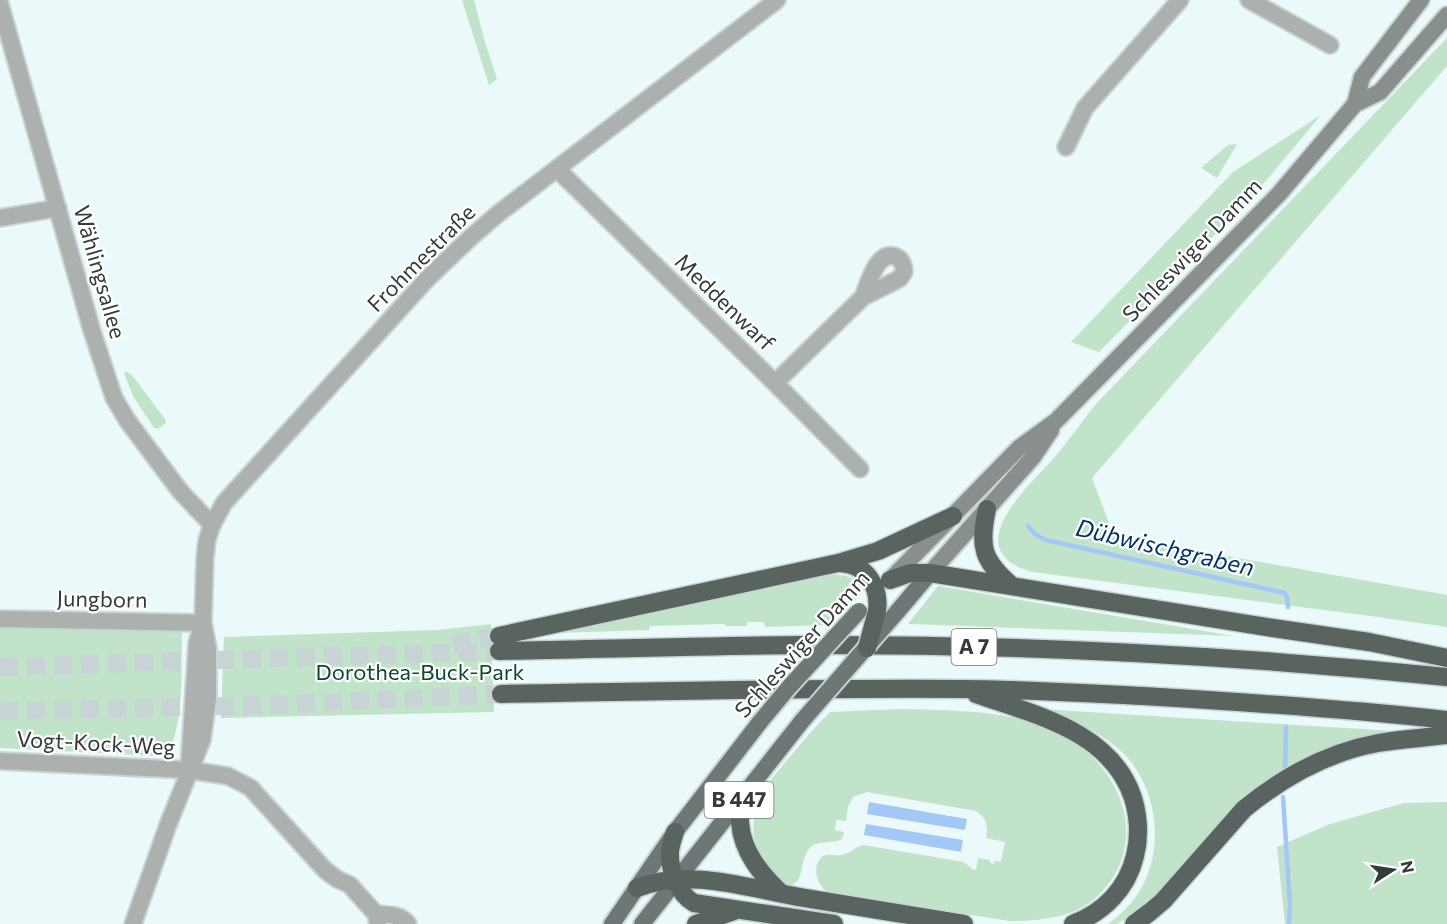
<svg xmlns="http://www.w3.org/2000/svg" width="1447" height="924" viewBox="0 0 1447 924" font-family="Commissioner,sans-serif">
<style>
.green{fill:#c0e3ca}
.water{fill:#a4c8f6}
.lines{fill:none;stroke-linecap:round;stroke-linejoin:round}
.stream{stroke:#a4c8f6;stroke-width:4.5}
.motorway-tunnel{stroke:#c7d3d4;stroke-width:18;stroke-dasharray:18 9;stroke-linecap:butt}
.minor-casing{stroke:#c7d3d4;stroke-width:20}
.tertiary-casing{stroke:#c7d3d4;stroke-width:20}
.secondary-casing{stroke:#c7d3d4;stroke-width:20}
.primary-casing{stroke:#c7d3d4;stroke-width:20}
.motorway-casing{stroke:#c7d3d4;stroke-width:21}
.minor{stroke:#acb1af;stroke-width:16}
.tertiary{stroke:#acb1af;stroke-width:16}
.secondary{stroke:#888f8d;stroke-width:16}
.primary{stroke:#6e7775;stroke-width:16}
.motorway{stroke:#596360;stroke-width:18}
.primary-bridge-casing{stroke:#c7d3d4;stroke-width:20;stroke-linecap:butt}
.motorway-bridge-casing{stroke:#c7d3d4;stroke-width:21;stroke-linecap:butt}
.primary-bridge{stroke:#6e7775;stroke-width:16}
.motorway-bridge{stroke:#596360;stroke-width:18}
.labels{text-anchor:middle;stroke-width:4.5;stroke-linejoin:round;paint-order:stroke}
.shield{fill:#fff;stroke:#727576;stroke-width:1.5}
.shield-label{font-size:21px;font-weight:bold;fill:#353a3b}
.street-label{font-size:22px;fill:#353a3b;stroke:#fff}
.park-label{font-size:22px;fill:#0a4b29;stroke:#fff}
.water-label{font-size:24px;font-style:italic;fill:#013469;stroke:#fff}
</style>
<rect width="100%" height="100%" fill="#ecf9fa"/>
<path class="green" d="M462 0H474L485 42 497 79 489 85Z
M1447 38V66L1092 478 1114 536 1447 595V627L1378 617 1032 572C956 550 1028 487 1055 457 1069 440 1082 422 1095 405Z
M1321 115 1254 195 1099 352 1071 342 1233 172Z
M1237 144 1217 178 1201 168 1228 145Z
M127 372 132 375 165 419 166 423 158 429 154 428 133 396 124 373Z
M830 575C843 574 858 577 864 590L853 603 849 602 827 625 765 627 764 622H747V626H725V624L650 626 649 630 556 633V632Z
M938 586 1234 636 908 624Z
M491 624 494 712 221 718 224 637 437 630Z
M0 626 182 631C181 665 185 726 167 753L159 756 0 748Z
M901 709C942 710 983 710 1024 720 1038 724 1053 728 1066 736 1109 763 1140 813 1120 864 1112 882 1099 898 1081 908 1060 919 1033 921 1010 921L831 894C817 889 811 866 822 857 827 853 835 856 841 855 850 854 855 847 863 845L964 862 972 869 976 870 978 858 990 860V863L994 864V861H1001L1005 842 986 838C988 826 987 818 976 811L867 792 853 797 848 807 846 821 836 820 835 830 844 832 842 839C830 846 815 836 806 854 801 862 803 883 791 885 781 887 772 874 767 866 765 863 761 859 759 855 749 833 753 805 767 785 773 776 781 768 787 760 801 743 815 727 830 712Z
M1041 709 1394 731V733L1298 762 1273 776 1256 788 1238 804 1217 826 1164 888 1143 908 1117 924H1108C1119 916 1129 907 1137 895 1166 852 1159 788 1122 752 1099 730 1070 719 1041 709Z
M1447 802V924H1285L1277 847 1330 824 1404 803Z"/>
<path class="water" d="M869 802 967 819 965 830 867 814Z
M866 824 963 840 961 852 864 835Z"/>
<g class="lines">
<path class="stream" d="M1028 526 1036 535 1046 540 1285 593 1287 597 1288 607
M1285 769 1286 727
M1283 797 1290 905 1289 924"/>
<path class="motorway-tunnel" d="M453 644 499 636
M0 667 499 651
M0 711 270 705 501 694"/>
<defs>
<path id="minor" d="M1249 0 1330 45
M0 4 92 331 114 398 127 420 180 491 212 525
M1066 147 1085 108 1180 0
M557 169 775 383 860 469
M0 218 58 208
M775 383 863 297 893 282 900 278 904 272C904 265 901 258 894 256 876 252 868 285 863 297
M0 619 203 623
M0 761 189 770 228 776 251 788 257 795 325 870 337 879 350 885 356 892 376 914 378 924
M376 914C388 915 400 914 408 924"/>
<path id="tertiary" d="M189 770 197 643 203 623 205 557 207 540 212 525 224 503 428 278 470 238 499 213 777 0
M133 924 168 825 202 740 208 698V648L204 627"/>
<path id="secondary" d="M1355 104 1362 77 1421 0
M930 573 1033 457 1051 430
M890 580 1019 448 1056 421 1279 194 1355 104 1380 92 1447 15"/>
<path id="primary" d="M897 612 930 573
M612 924 675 832 760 722
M642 924 802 721"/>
<path id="motorway" d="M987 509C979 547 982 560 1012 586
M840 563C867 564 880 587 877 611
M890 580 910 573H930L1273 628 1369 642 1447 658
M499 636 838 563 878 551 953 516
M499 651C600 649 700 646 800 645 1016 644 1232 655 1447 677
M501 694C653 691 806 688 958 689 1020 689 1082 693 1143 696 1245 702 1346 709 1447 720
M976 694C1035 715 1111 731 1133 798 1139 818 1140 836 1135 856 1127 889 1104 912 1073 924
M741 798C741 806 740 814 740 822 742 852 761 874 782 894
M675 832C673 838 671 845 670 851 669 870 678 894 694 903L834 924
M637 888C692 867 749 889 805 898 858 907 911 915 964 924
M696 924 734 911
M1134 924 1150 912 1163 901 1244 809C1283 777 1328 752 1378 743 1401 739 1424 738 1447 735"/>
</defs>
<use href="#minor" class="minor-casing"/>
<use href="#tertiary" class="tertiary-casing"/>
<use href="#secondary" class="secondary-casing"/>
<use href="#primary" class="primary-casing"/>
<use href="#motorway" class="motorway-casing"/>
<use href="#minor" class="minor"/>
<use href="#tertiary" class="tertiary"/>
<use href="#secondary" class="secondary"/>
<use href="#primary" class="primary"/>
<use href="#motorway" class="motorway"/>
<defs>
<path id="primary-bridge" d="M802 721 897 612
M760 722 790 686 859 611"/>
<path id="motorway-bridge" d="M867 648 877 611"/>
</defs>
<use href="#primary-bridge" class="primary-bridge-casing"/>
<use href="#motorway-bridge" class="motorway-bridge-casing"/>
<use href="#primary-bridge" class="primary-bridge"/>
<use href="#motorway-bridge" class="motorway-bridge"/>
</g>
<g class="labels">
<g class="shield">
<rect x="951.5" y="629" width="45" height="36" rx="4.5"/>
<rect x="704.5" y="782" width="69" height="36" rx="4.5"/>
</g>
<g class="shield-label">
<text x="974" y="654">A 7</text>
<text x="739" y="807">B 447</text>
</g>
<g class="street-label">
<text transform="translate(1192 250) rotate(-46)" y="8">Schleswiger Damm</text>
<text transform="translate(421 258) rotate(-45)" y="8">Frohmestraße</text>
<text transform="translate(100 272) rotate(74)" y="8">Wählingsallee</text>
<text transform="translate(725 302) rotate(44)" y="8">Meddenwarf</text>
<text transform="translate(102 599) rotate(1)" y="8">Jungborn</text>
<text transform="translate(802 644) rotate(-48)" y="8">Schleswiger Damm</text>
<text transform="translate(96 743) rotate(3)" y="8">Vogt-Kock-Weg</text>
</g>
<g class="park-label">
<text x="420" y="680">Dorothea-Buck-Park</text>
</g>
<g class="water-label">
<text transform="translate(1165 548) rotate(13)" y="8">Dübwischgraben</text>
</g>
</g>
<g transform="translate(1393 870) rotate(78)" stroke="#ffffff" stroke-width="4.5" paint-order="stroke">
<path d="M0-4.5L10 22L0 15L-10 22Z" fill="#353a3b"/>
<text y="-9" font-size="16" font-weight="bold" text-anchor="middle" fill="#353a3b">N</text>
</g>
</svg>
